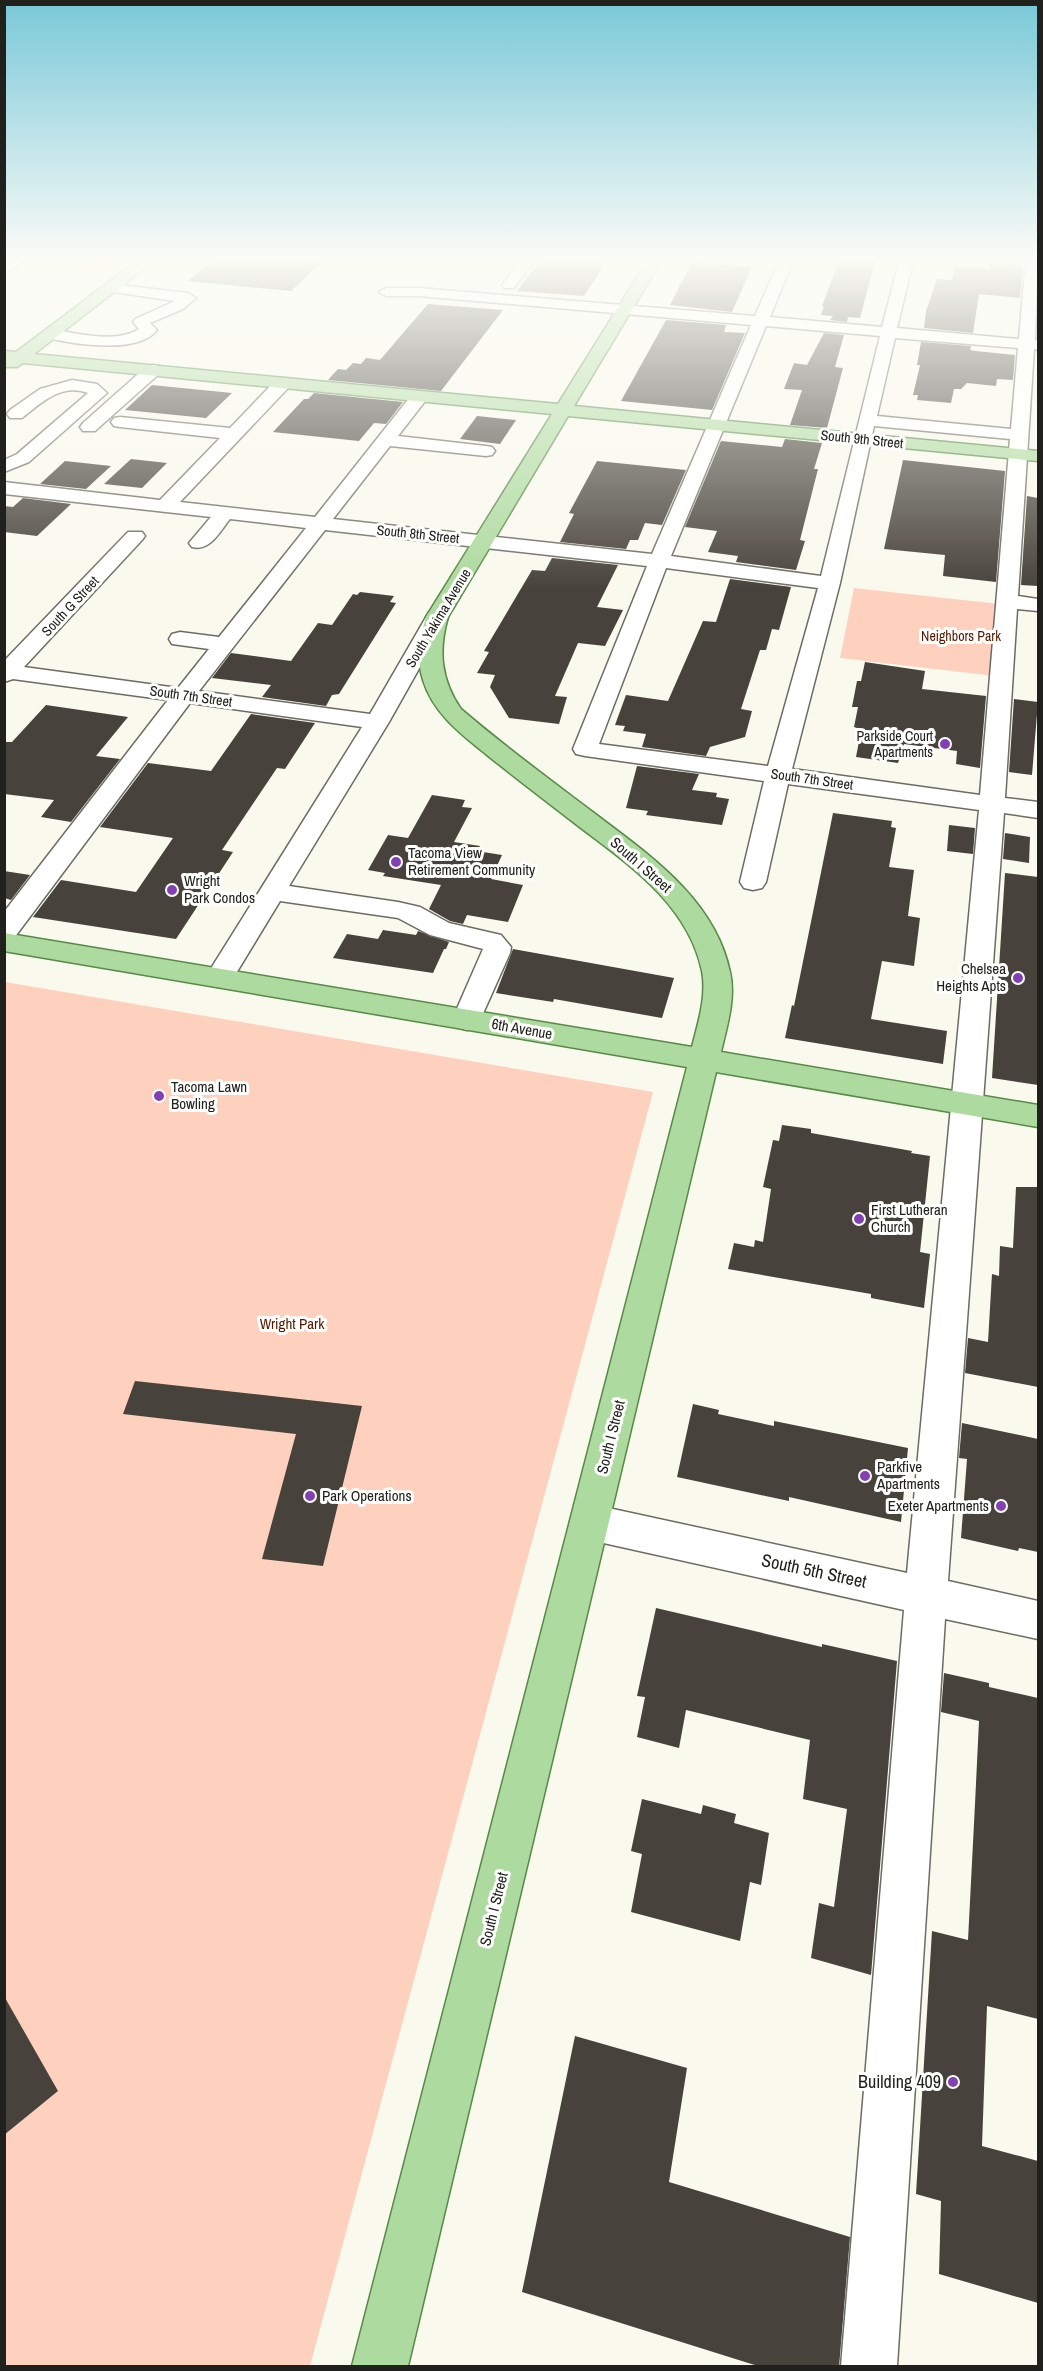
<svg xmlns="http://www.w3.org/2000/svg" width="1043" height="2371" viewBox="0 0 1043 2371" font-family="'Archivo Narrow',sans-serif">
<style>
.green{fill:#fed1bf}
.building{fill:#47423b}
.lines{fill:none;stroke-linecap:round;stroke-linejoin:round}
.minor-casing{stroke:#6c6c63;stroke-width:3}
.major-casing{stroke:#588947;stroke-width:3}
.minor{fill:#fff;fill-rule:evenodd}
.major{fill:#adda9e;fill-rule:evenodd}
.poi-dot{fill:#8340b4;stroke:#fffffe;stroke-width:2}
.labels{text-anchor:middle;stroke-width:6;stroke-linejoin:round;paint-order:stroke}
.far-street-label{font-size:14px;fill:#20201c;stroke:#fffffe}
.far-park-label{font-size:14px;fill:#511b00;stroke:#fffffe}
.far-poi-label{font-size:14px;fill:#20201c;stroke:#fffffe;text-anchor:end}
.poi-label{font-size:15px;fill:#20201c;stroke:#fffffe;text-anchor:start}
.street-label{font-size:15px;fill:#20201c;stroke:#fffffe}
.park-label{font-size:15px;fill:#511b00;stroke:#fffffe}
.near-street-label{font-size:18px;fill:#20201c;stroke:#fffffe}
.near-poi-label{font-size:18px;fill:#20201c;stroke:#fffffe;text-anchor:end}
</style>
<rect width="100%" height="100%" fill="#f9f9ee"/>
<path class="green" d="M35 258 113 261 100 271 26 264Z
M854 588 999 604 995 676 840 658Z
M5 982 653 1092 310 2366H5Z"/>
<path class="building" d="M216 258H326L291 291 187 281Z
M542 258H609L584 296 517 291Z
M840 258H876L860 318 848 317 847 322 830 320 833 316 821 315 824 307 822 306Z
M692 262 752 267 732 312 670 305Z
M991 263 1023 265 1020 298 979 294 973 333 924 328 926 311 937 279 952 280 955 266 990 269Z
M428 304 503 310 441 391 328 380 338 369 346 370 353 363 361 364 366 358 380 360Z
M666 320 726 325 724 332 745 333 712 410 621 401Z
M824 333 844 335 835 367 843 368 827 428 790 425 802 390 784 389 794 363 807 365Z
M921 342 971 346 970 350 976 351 1015 355 1013 380 997 379 996 386 967 383 961 389H954L951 403 917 400 918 395H913L920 365H917Z
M152 385 232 393 206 418 125 410Z
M314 393 403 402 386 424 374 423 359 441 273 432 304 399H308Z
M477 416 516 420 500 444 460 439Z
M785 439 822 443 814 469H818L800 540 805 541 796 570 736 562 738 556 708 552 717 531 685 527 721 441 782 447Z
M131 459 167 463 142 488 104 484Z
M903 460 1005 471 996 582 943 576 945 555 884 549Z
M65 461 111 466 86 489 40 484Z
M597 461 686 470 662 525 645 523 638 540H630L626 549 560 542 574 514 569 513Z
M1027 496 1038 498V586L1021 585Z
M23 498 71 504 37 536 4 532V506L13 507Z
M552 558 618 565 597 607 623 610 605 646 578 643 555 696 567 697 559 724 509 718 490 687 495 675 477 673 489 652 484 651 532 570 545 571Z
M730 579 791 587 779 630 772 629 766 650H760L741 709 752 711 745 737 710 747 706 756 642 747 646 734 623 731 625 726 615 725 626 695 668 701 703 621 716 622Z
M360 592 394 596 390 602 396 603 339 694 332 695 326 706 262 697 271 685 212 678 231 653 291 661 318 623 332 625 353 594 357 595Z
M865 662 925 671 922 689 986 696 980 768 956 764 957 751 904 744 898 763 856 757 860 736 855 735 857 728 854 727 858 707H852L857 681H861Z
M1014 699 1038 702 1032 775 1009 772Z
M46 705 128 717 96 756 120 759 71 822 41 817 54 800 4 794V742H12Z
M251 714 315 723 285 769 277 768 222 850 233 852 176 939 33 917 61 880 136 892 173 838 100 827 148 763 211 771Z
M637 766 699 774 692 790 717 793 716 797 729 799 722 825 646 815 648 811 626 808Z
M432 795 465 800 462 807 472 808 454 842 480 846 477 851 502 855 491 879 523 885 508 922 467 915 463 924 450 921 429 909 441 885 383 876 385 873 368 870 388 835 408 838Z
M833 813 892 821 891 827 896 828 889 867 914 870 908 916 920 918 914 966 882 961 871 1019 947 1031 943 1064 785 1038 792 1005 794 1006Z
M949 825 975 828 973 854 947 851Z
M1005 833 1030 837 1029 863 1003 859Z
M4 871 30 875 11 900 4 898Z
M1005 873 1038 877V1085L992 1078Z
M383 930 416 935 418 931 449 942 446 949H444L433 973 333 958 347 934 378 939Z
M513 949 674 978 662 1018 554 999 553 1002 496 993Z
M782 1125 811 1129V1133L912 1151 911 1153 930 1156 920 1252 930 1254 924 1308 871 1298V1294L728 1269 734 1243 754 1247 755 1240 763 1242 771 1189 763 1187 773 1140 779 1141Z
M1016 1187H1038V1387L965 1373 968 1338 988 1342 992 1274 999 1276 1000 1246 1013 1248Z
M135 1381 362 1406 323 1566 262 1559 296 1434 123 1414Z
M693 1404 719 1410 718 1414 774 1426V1421L908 1448 901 1522 789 1497V1501L677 1477Z
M962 1423 1038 1439V1552L1019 1548 1018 1551 961 1538 967 1459 959 1458Z
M656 1608 822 1647V1644L897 1661 871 1975 811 1958 819 1903 834 1907 847 1809 803 1799 810 1740 686 1710 679 1748 637 1737 645 1697 637 1696Z
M944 1673 989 1683V1687L1038 1698V2019L987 2006 982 2146 1038 2161V2303L939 2274 941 2201 916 2194 932 1931 968 1940 975 1804 979 1721 941 1712Z
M642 1799 701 1814 703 1805 736 1814 734 1823 769 1833 761 1885 750 1882 740 1941 631 1912 642 1854 631 1851Z
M4 1996 58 2091 4 2135Z
M575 2036 687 2068 669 2182 850 2237 839 2367H761L522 2292Z"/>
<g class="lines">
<defs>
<path id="minor" d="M11 258H28L4 274V263Z
M522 258H537L514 288H504L502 285Z
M780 258H794L770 317 882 327 900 258H914L897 328 1019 339 1026 258H1038L1035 340H1038V350L1034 349 1018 596 1038 599V611L1017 609 1005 798 1038 802V818L1004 813 948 1581 1038 1601V1639L945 1619 897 2366H841L904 1610 590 1540 576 1534 570 1522 576 1510 590 1504 907 1573 979 810 788 784 766 882 762 888 753 890 744 888 740 882 764 781 585 756 576 754 573 749 647 566 325 530 199 691 370 714 429 612 437 611 445 612 448 617 389 722 289 886 398 902 420 907 449 923 501 935 511 947 510 953 477 1027 467 1030 457 1027 452 1020 483 949 430 935 398 918 280 901 229 985 219 987 209 985 205 978 362 727 190 703 14 938 4 940V912L168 700 13 679 4 682V661L128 532H142L145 536 142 540 24 667 178 688 209 649 172 644 169 639 172 634 180 632 219 637 306 528 230 519C220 531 210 552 192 547L189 543 211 517 4 494V482L160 500 220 438 120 427 114 426 111 422 114 418 120 417 230 428 277 379 283 378 291 383 289 387 180 502 315 517 414 392H426L429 396 398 436 486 446 492 447 495 451 492 455 486 456 390 446 333 519 652 554 751 325 418 296H386L379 292 386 288H418L755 316ZM766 326 880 336 821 576 671 556ZM895 338 1018 348 1011 429 877 416ZM874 426 1010 439 980 795 792 769 840 583ZM666 568 818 588 768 766 599 744Z
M111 284 188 293 196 298 183 309 150 323 157 330C138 355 71 344 44 337L42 334 44 331 50 329C76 333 116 344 139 329L133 322 135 319 175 301 106 291 104 288Z
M153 365 159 366 161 370 159 374 95 431H83L80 427 83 423 147 366Z
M72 380 97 384 107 393 29 462 4 472V460L17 454 88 393C62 383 42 402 22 418H10L7 414 10 410 40 389Z"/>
<path id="major" d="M141 258H158L34 354 558 404 649 258H663L574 406 1038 451V461L568 416 448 617C438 651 441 680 461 709 504 746 549 779 594 813 649 855 715 899 730 972 736 998 727 1026 721 1052L1038 1105V1127L716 1072 408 2366H352L687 1067 4 951V933L692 1047C698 1023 707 996 702 971 688 904 628 864 577 825 547 802 517 779 487 755 461 734 433 713 423 680 416 658 420 638 426 617L552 414 23 363 17 367H5L4 351 16 352Z"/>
</defs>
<use href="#minor" class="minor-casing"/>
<use href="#major" class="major-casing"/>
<use href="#minor" class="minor"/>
<use href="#major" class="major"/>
</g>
<linearGradient id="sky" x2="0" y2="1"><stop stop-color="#79c8d8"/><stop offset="0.44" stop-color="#fcfcf7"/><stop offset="1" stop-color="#fcfcf7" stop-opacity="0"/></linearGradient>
<rect width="1043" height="590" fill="url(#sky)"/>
<g class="poi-dot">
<circle cx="945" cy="744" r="6"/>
<circle cx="396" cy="862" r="6"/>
<circle cx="172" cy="890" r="6"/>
<circle cx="1018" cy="978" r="6"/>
<circle cx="159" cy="1096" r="6"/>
<circle cx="859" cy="1219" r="6"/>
<circle cx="865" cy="1476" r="6"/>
<circle cx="310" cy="1496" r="6"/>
<circle cx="1001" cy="1506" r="6"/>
<circle cx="953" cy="2082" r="6"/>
</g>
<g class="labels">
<g class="far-street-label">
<text transform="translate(862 439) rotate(6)" y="5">South 9th Street</text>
<text transform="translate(418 534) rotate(6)" y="5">South 8th Street</text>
<text transform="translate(70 606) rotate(-47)" y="5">South G Street</text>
<text transform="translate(438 618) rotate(-59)" y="5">South Yakima Avenue</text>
<text transform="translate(191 696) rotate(8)" y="5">South 7th Street</text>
<text transform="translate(812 779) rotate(8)" y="5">South 7th Street</text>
</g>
<g class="far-park-label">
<text x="961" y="641">Neighbors Park</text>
</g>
<g class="far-poi-label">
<text x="933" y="741">Parkside Court<tspan x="933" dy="16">Apartments</tspan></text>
</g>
<g class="poi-label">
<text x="408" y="858">Tacoma View<tspan x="408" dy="17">Retirement Community</tspan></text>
<text x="184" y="886">Wright<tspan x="184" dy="17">Park Condos</tspan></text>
<text x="1006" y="974" text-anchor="end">Chelsea<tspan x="1006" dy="17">Heights Apts</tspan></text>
<text x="171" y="1092">Tacoma Lawn<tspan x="171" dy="17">Bowling</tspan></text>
<text x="871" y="1215">First Lutheran<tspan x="871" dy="17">Church</tspan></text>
<text x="877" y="1472">Parkfive<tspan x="877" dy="17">Apartments</tspan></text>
<text x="322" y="1501">Park Operations</text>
<text x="989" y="1511" text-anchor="end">Exeter Apartments</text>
</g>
<g class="street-label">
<text transform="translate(641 865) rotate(41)" y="5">South I Street</text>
<text transform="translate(522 1029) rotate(10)" y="5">6th Avenue</text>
<text transform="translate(611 1437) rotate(-76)" y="5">South I Street</text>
<text transform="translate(494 1909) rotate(-76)" y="5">South I Street</text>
</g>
<g class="park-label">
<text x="292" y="1329">Wright Park</text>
</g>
<g class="near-street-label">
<text transform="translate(814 1571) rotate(12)" y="6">South 5th Street</text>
</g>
<g class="near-poi-label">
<text x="941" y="2088">Building 409</text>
</g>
</g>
<rect width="1043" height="2371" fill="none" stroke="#20201c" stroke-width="12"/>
</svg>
